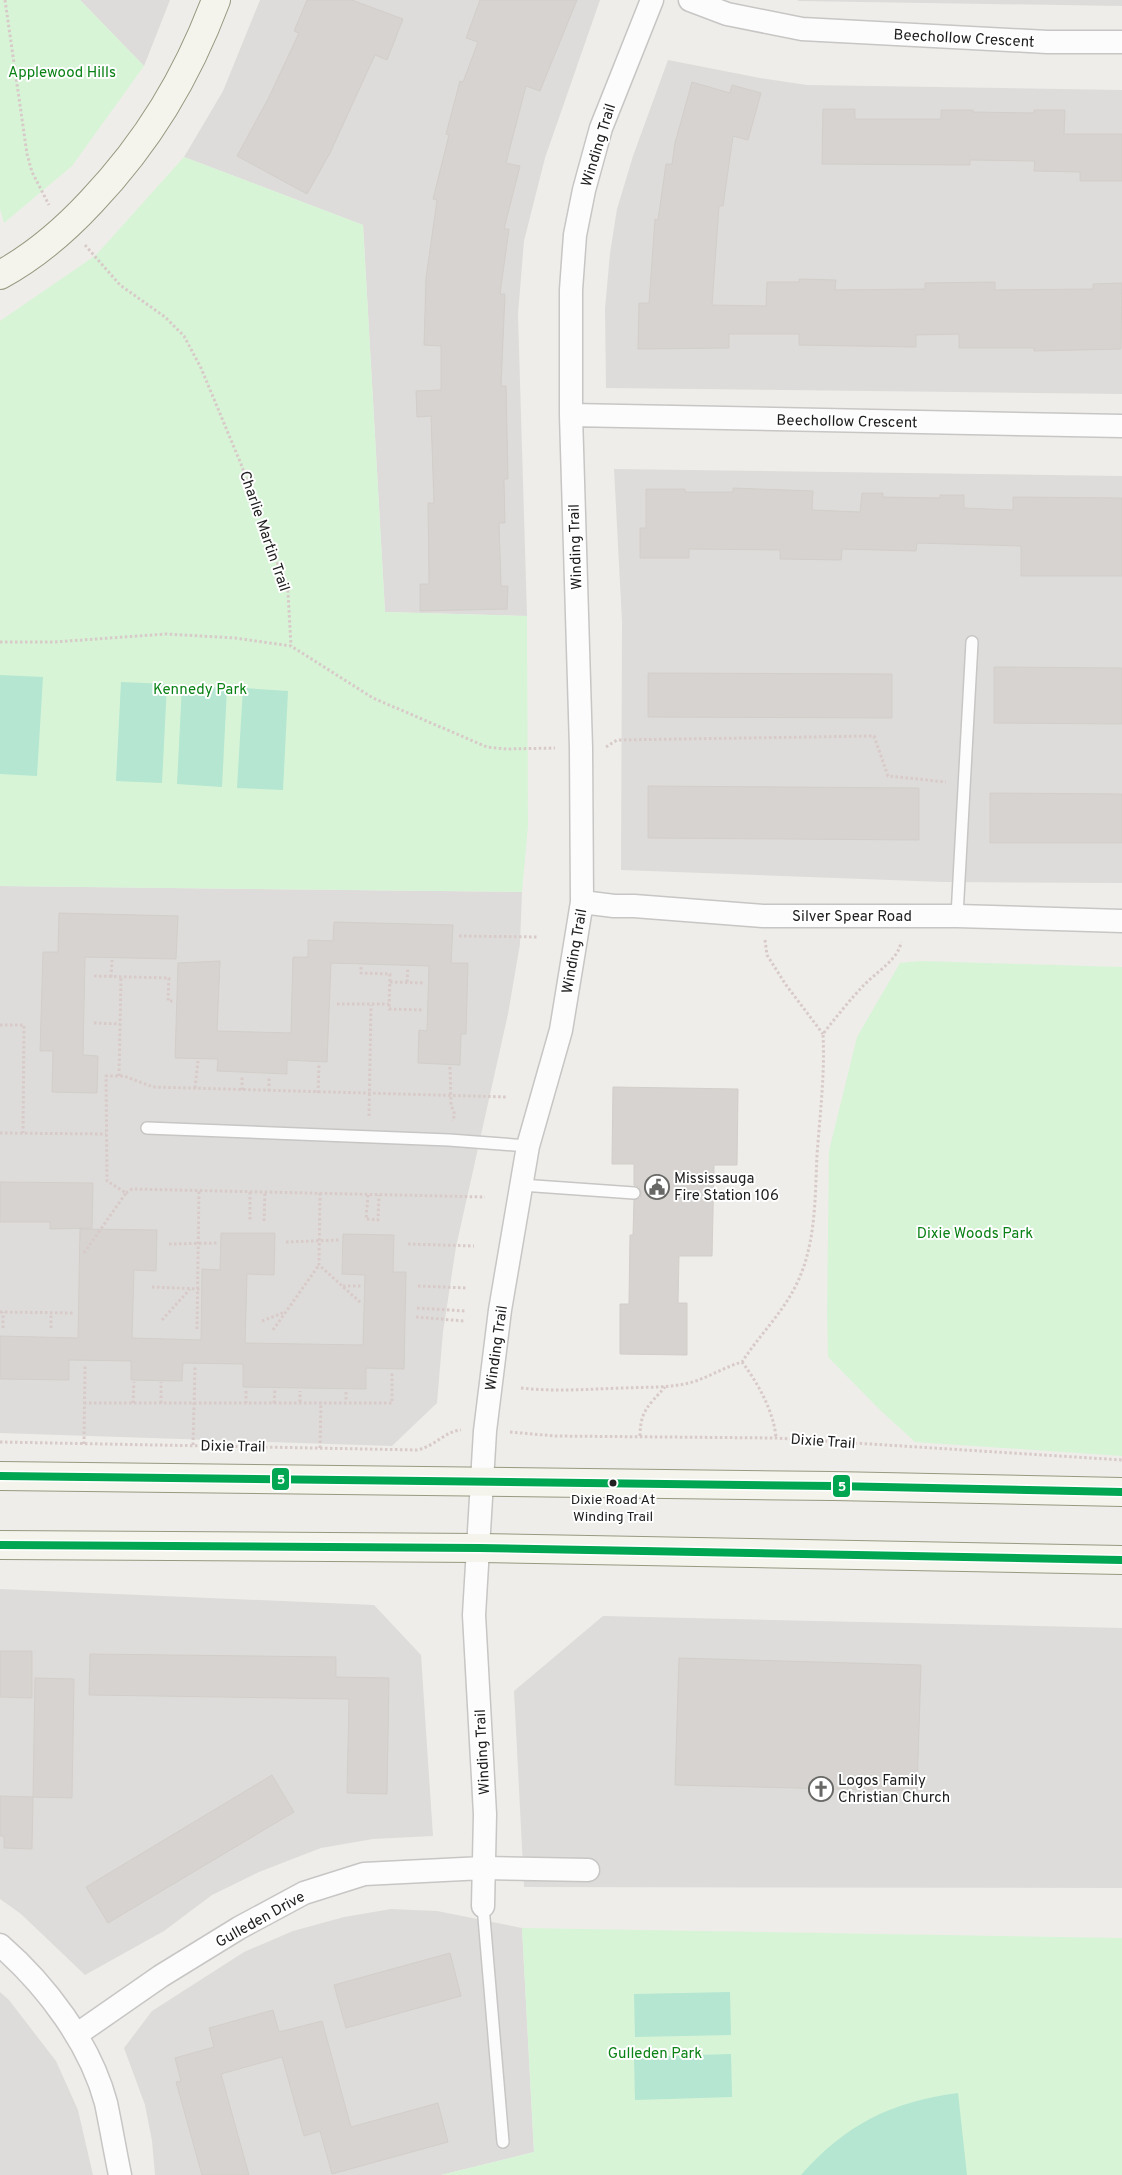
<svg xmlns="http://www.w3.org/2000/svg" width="1122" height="2175" viewBox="0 0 1122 2175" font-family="Overpass,sans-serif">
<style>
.residential{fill:#dedcda}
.religious{fill:#dddcda}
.park{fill:#d7f4d7}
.pitch{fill:#b4e6d1}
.building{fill:#d6d3d0;stroke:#d2ceca}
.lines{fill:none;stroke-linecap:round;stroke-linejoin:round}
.lane-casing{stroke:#c7c6c5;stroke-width:14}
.street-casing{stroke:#c7c6c5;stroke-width:25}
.secondary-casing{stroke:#979980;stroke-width:30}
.path{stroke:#d8cac8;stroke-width:3;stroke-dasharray:2.5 2.5;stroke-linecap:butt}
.lane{stroke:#fdfcfc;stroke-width:11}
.street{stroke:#fdfcfc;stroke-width:22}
.secondary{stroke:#f4f4ec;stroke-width:28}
.bus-1-casing{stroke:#fff;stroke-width:11}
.bus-1{stroke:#00a651;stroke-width:8}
.bus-dot{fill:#202020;stroke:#fff;stroke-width:2}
.labels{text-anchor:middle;stroke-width:4;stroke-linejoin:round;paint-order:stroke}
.bus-label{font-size:14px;fill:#202020;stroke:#fff}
.street-label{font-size:15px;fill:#202020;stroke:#fff}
.park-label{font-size:15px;fill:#0a8215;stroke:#fff}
.poi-label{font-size:15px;fill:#202020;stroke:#fff;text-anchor:start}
.line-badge{stroke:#fff;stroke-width:2}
.badge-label{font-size:14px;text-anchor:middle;font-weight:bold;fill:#fff}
</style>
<rect width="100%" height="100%" fill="#efede9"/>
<path class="residential" d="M80 0H170L144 66Z
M260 0H600L545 158 524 241 518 314 527 616 385 612 363 225 184 157 223 91Z
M797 0H1122V6L799 1Z
M668 60 760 78 807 85 1122 90V394L606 388 605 309 610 253 617 209 633 156Z
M614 469 1122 476V883L943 882 621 870 622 621Z
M0 886 522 892 520 944 508 1014 456 1247 443 1332 437 1403 392 1446 0 1433Z
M0 1589 374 1605 421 1655 433 1836 373 1839 321 1848 259 1872 212 1895 164 1931 85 1975 21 1914 0 1899Z
M391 1909 437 1911 522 1928 534 2152 441 2175H155L152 2141 145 2105 124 2048 152 2011 244 1952 293 1931 344 1917Z
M0 1992 9 2000 56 2061 78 2110 93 2175H0Z"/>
<path class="religious" d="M118 1092 448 1103 444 1194 114 1183Z
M603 1616 1122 1628V1888L524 1887 514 1691Z"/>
<path class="park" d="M0 0H80L144 66 72 166 4 223 0 209Z
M184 157 363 225 385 612 527 616 528 826 522 892 0 886V321L96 255Z
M920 961 1122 967V1456L915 1442 880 1410 828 1357 827 1315 829 1151 857 1037 900 963Z
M522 1928 1122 1938V2175H441L534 2152Z"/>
<path class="pitch" d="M0 675 43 677 37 776 0 774Z
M121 682 167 684 162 783 116 781Z
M182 686 227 688 222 787 177 784Z
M243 688 288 691 283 790 237 788Z
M730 1992 731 2035 635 2037 634 1994Z
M731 2054 732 2097 635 2100 634 2057Z
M958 2093 967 2175H801C846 2124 891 2102 958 2093Z"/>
<path class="building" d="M307 0H352L403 19 387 60 375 55 330 153 307 194 237 156 269 97 299 33 294 31Z
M480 0H577L540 91 526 86 506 163 520 166 504 229H509L500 294H505L501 386H506L508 479H504L505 523H499L501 586H508L507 609 420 611V584H429L428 503H434L431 416 417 417 416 391 441 390V346L424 345 426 278 437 200 433 199 449 135 446 134 460 81 463 82 478 42 466 38Z
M692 82 730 93 732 85 761 93 748 140 733 136 723 206H719L712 305 766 306 767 282H799V279L836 280 835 290 925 289V283L995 282V290L1093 289V284L1122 283 1121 349 1034 351V348H959V334L916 335V347L799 345V334H729V348L638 349 639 303H649L655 219 658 220 666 164H672L675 143Z
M823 109H855V119H941V110H973V112L1034 113V110H1065L1064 134H1122V181H1080V172L1034 171 1035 161 970 160V165L822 164Z
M733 488 813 491 812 510 860 512 862 493H883V497L940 498V495H964V508L1013 510V497L1122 498V576H1021V546L917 543 916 551 842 549 841 560 780 559V550L689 549V558H640V528H646V489H685V492H733Z
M994 667 1122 668V724L994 723Z
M648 673 892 674V718L648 717Z
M648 786 919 788V840L648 838Z
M990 793 1122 794V843H990Z
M59 913 178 916 176 959 85 957 83 1055 98 1056 97 1093 52 1092 53 1051H40L43 952H58Z
M334 922 453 925 451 963H468L466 1034H461L460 1065 418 1063 419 1030 427 1031 429 966 331 963 327 1062 287 1060V1074L217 1071 218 1059 175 1058 178 963 220 961 217 1031 291 1033 293 957H308V940L333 941Z
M613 1087 738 1089 737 1165H714L712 1256H679L678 1303H687V1355L620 1354V1304H629L630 1235H633L634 1200 640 1198 641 1193 639 1187 634 1185V1164H612Z
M0 1182 93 1183 92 1228 50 1229V1222H0Z
M80 1229 157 1230 156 1271 134 1270 132 1338 201 1340 202 1269 220 1270 221 1233H275L274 1275 247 1274 245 1343 363 1345 365 1275 342 1274 343 1234 394 1235 393 1272H406L404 1369 366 1368V1389L243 1387V1364L183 1363 182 1381 131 1380V1361L69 1360V1380L0 1379V1336L78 1338Z
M0 1651H32V1698L0 1697Z
M90 1654 336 1657V1677L389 1678 387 1794 347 1793 349 1699 89 1695Z
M679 1658 921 1665 917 1791 675 1785Z
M35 1678 74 1679 72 1798 33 1797 32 1849 4 1848V1836H0V1796L33 1797Z
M272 1775 294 1812 108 1923 86 1887Z
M450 1953 461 1996 346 2028 334 1985Z
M273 2010 279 2032 322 2021 351 2127 438 2103 448 2142 332 2174 320 2131 304 2136 282 2057 221 2074 249 2175H202L176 2082 181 2081 175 2058 214 2047 209 2028Z"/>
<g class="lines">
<defs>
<path id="lane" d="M957 916 972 642
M147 1128 449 1140 528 1146
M521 1185 634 1193
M483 1906 503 2142"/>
<path id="street" d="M690 0 727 14 802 29 1047 42H1122
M571 415 1122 426
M582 902 614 906H634L763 916H957L1122 921
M483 1906 485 1814 474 1615 485 1431 500 1310 528 1146 561 1030 582 902 581 748 571 415V290L575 235 584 190 601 128 652 0
M0 1945C46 1985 90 2043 106 2103 111 2127 115 2151 120 2175
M76 2035 161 1976 239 1928 304 1893 364 1874 483 1868 588 1870"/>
<path id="secondary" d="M0 275C35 256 64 231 91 202 148 142 187 77 216 0
M0 1476 833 1486 1122 1492
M0 1545 479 1548 1122 1560"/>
</defs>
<use href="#lane" class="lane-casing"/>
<use href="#street" class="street-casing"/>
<use href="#secondary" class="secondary-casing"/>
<path class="path" d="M5 0 27 154 32 172 49 205
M85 245 120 285 165 317 184 336 201 368 241 464 288 592 291 646
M0 642H54L166 634 235 638 291 646 373 698 487 747 507 749 555 748
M606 747 617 740 874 736 888 776 946 782
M459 936 539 937
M765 940 767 955 786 985 823 1034
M361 967V973L390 974 389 1009 424 1010
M94 976 169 978 168 1001H173
M111 977 112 960
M390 982 425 983
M407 982 408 967
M337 1004H389
M94 1023 120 1024
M0 1025H24L23 1133
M450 1067 451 1105 455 1115 452 1121
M119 1076 121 977
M195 1088 198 1061
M242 1090V1076
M269 1091V1077
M318 1093 319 1065
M369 1116 371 1005
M0 1133 106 1134
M250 1192V1221
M126 1193 132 1189 485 1197
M320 1193 319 1265 361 1303
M368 1195 366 1219 378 1220 379 1195
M264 1221 265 1192
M286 1242 339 1240
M169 1244 218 1243
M408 1244 474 1246
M84 1253 126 1193 107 1181 106 1076H124L153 1087 507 1097
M343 1286H362
M418 1286 468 1288
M152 1287 201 1289
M417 1308 465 1311
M0 1312 74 1313
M416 1317 464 1321
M162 1320 190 1289
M262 1321 285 1312
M3 1328V1312
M51 1328V1313
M197 1329 199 1190
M273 1330 319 1265
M742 1362C758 1383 774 1412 776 1438
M521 1388C556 1392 589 1389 624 1388 646 1387 668 1388 689 1383 708 1378 724 1367 742 1362 760 1334 784 1312 798 1281 816 1242 815 1197 817 1155 820 1114 825 1074 823 1034 836 1017 849 1001 863 986 875 973 899 959 901 942
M246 1391V1403
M346 1392V1402
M300 1402V1391
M84 1403H392V1372
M133 1403 134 1382
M161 1403V1382
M274 1403 275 1389
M510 1432 555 1436 776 1438 1122 1460
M640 1436C640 1411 649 1405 665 1387
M0 1442 417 1450C434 1447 445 1431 461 1430
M84 1444 85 1365
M193 1445 195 1367
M320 1448 321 1402"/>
<use href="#lane" class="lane"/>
<use href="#street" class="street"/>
<use href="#secondary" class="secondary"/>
<defs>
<path id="bus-1" d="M0 1476 833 1486 1122 1492
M0 1545 479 1548 1122 1560"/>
</defs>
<use href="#bus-1" class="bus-1-casing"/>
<use href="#bus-1" class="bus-1"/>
</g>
<defs>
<symbol id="civic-ring" viewBox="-11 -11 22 22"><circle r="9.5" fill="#fff" stroke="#686866" stroke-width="1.5"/><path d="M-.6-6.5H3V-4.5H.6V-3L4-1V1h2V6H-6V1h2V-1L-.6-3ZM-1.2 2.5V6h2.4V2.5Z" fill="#686866"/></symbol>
<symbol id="church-ring" viewBox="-11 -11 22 22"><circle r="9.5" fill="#fff" stroke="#686866" stroke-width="1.5"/><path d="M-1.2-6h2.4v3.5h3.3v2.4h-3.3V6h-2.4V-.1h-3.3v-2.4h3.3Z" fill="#686866"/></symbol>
</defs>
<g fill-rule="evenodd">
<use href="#civic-ring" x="643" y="1173" width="28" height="28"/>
<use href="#church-ring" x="807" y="1775" width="28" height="28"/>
</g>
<circle class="bus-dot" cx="613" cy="1483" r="4.5"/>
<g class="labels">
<g class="bus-label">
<text x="613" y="1504">Dixie Road At<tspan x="613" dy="17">Winding Trail</tspan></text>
</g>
<g class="street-label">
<text transform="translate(964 38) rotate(3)" y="5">Beechollow Crescent</text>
<text transform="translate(598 145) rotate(-73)" y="5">Winding Trail</text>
<text transform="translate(847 421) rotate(1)" y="5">Beechollow Crescent</text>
<text transform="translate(265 531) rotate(71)" y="5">Charlie Martin Trail</text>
<text transform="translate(575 547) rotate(-92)" y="5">Winding Trail</text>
<text x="852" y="921">Silver Spear Road</text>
<text transform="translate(574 951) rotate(-80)" y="5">Winding Trail</text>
<text transform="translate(496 1348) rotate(-82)" y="5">Winding Trail</text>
<text transform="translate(823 1441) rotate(4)" y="5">Dixie Trail</text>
<text transform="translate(233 1446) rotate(1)" y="5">Dixie Trail</text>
<text transform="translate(482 1752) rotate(-93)" y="5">Winding Trail</text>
<text transform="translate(260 1919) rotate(-29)" y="5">Gulleden Drive</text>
</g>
<g class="park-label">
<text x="62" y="77">Applewood Hills</text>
<text x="200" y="694">Kennedy Park</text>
<text x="975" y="1238">Dixie Woods Park</text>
<text x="655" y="2058">Gulleden Park</text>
</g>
<g class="poi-label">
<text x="674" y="1183">Mississauga<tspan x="674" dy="17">Fire Station 106</tspan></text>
<text x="838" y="1785">Logos Family<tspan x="838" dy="17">Christian Church</tspan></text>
</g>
</g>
<g class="line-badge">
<rect x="271" y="1467" width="19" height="24" rx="5" fill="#00a651"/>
<rect x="832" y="1474" width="19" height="24" rx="5" fill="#00a651"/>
</g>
<g class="badge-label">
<text x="281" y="1484">5</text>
<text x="842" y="1491">5</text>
</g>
</svg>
